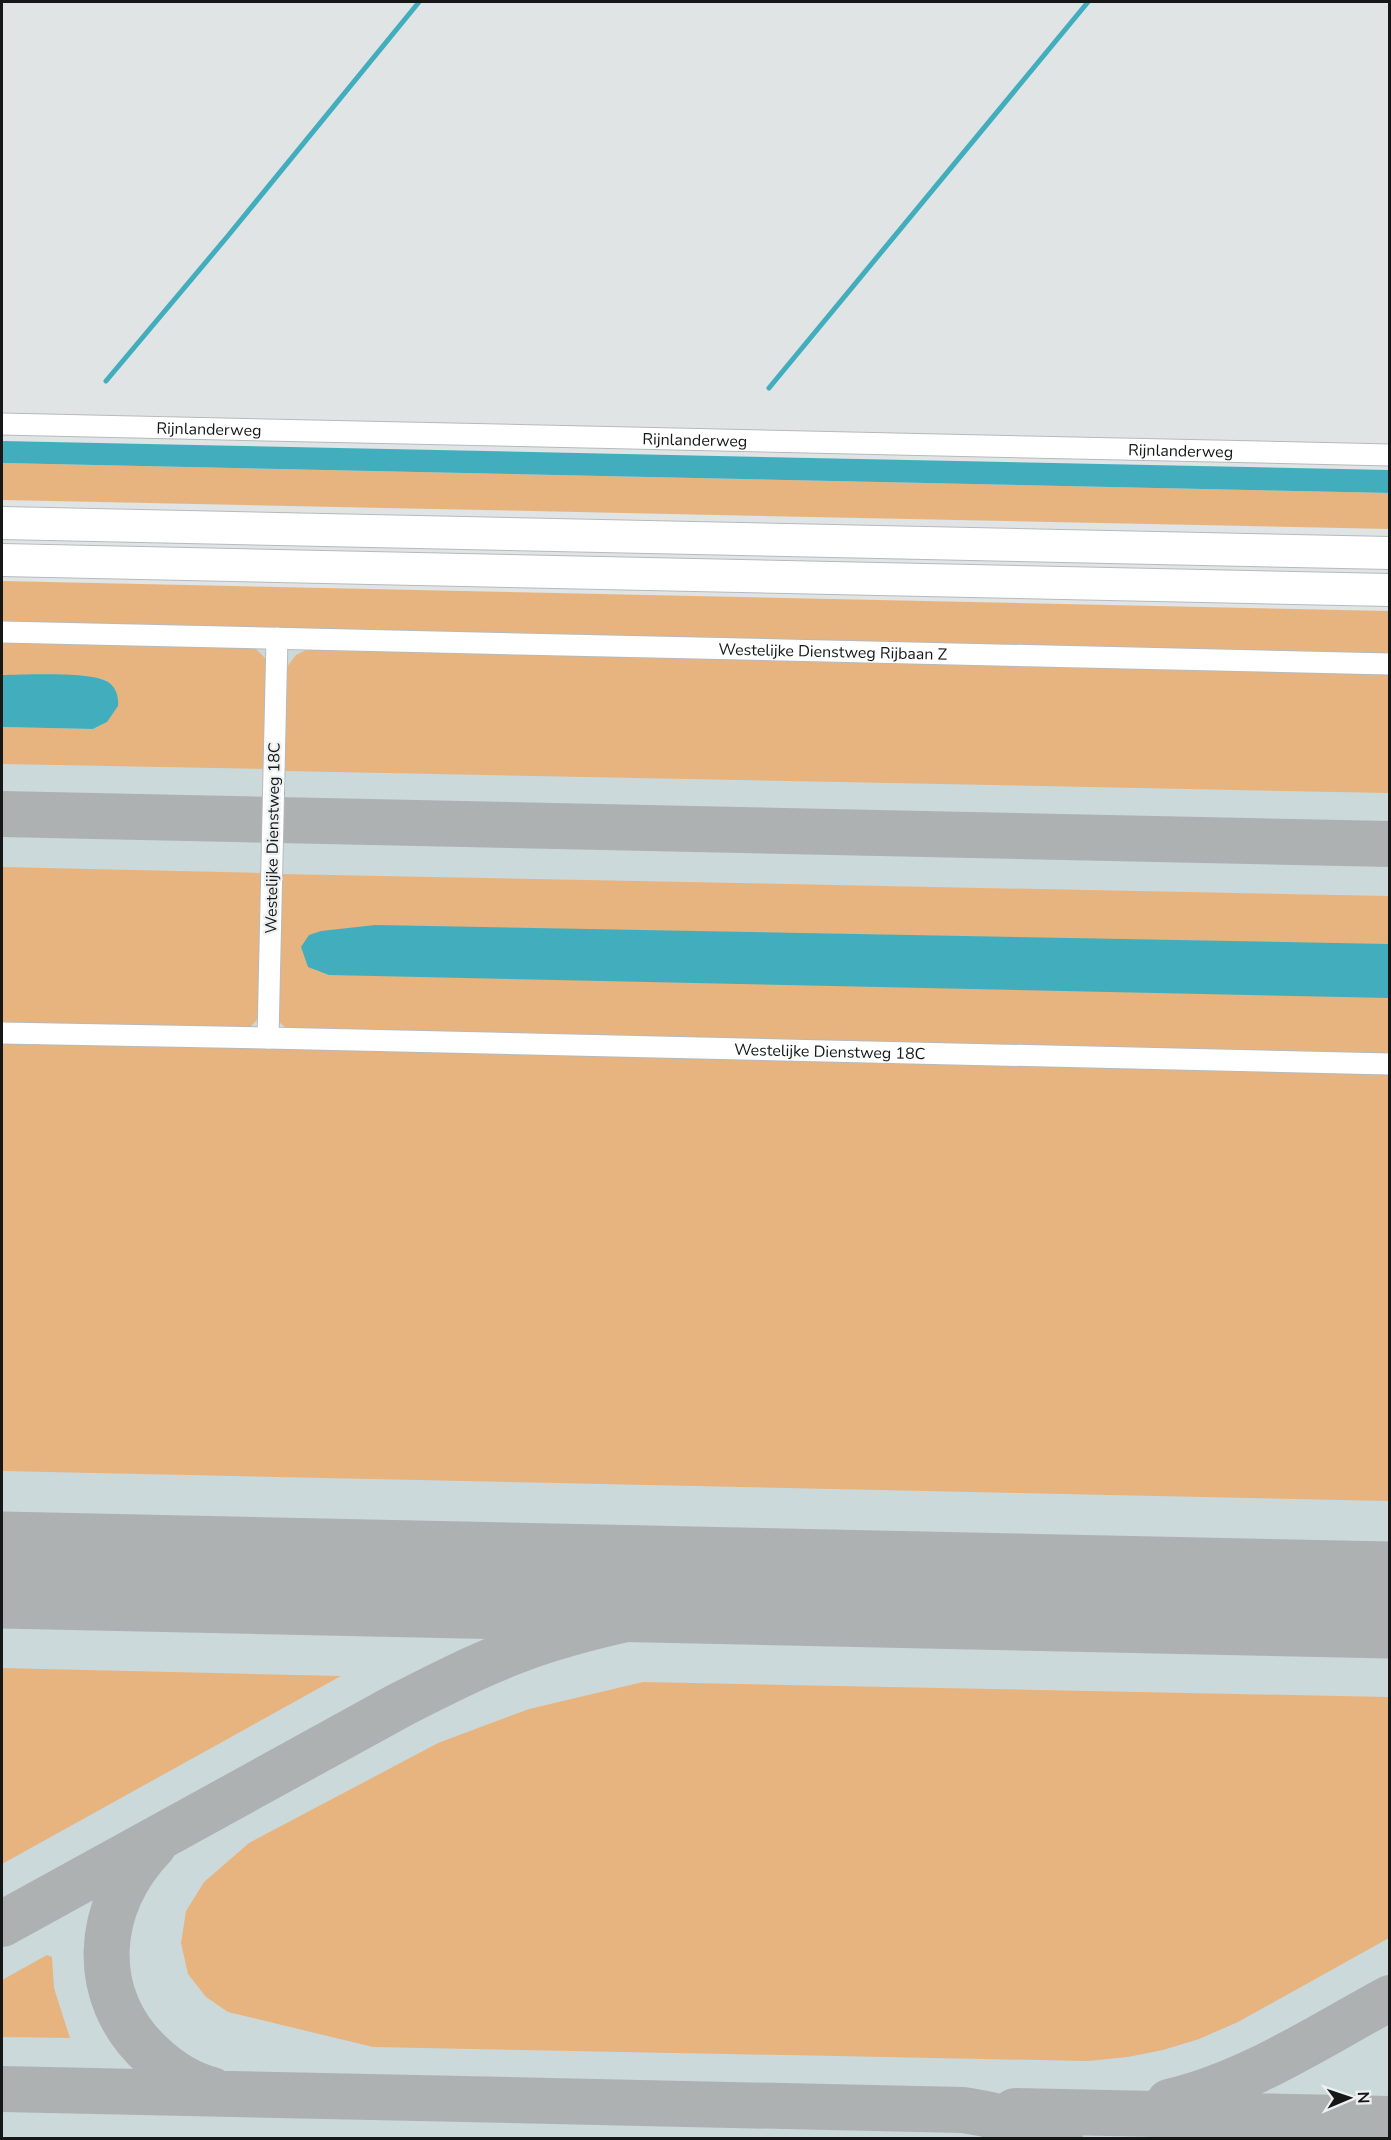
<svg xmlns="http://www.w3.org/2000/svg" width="1391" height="2140" viewBox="0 0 1391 2140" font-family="'Nunito Sans',sans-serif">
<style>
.built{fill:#ccd9db}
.green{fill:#e7b47f}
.water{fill:#42aebd}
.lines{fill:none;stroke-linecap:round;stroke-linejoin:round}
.stream{stroke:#42aebd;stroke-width:5}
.taxiway{stroke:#aeb1b1;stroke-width:46}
.runway{stroke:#aeb1b1;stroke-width:117}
.minor-casing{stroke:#b7babb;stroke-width:23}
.highway-casing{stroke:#b7babb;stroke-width:34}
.minor{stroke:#fff;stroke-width:21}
.highway{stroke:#fff;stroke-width:32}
.labels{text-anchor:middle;stroke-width:4.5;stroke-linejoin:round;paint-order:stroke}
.street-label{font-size:16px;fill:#161818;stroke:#edf1f2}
</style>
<rect width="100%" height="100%" fill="#e0e4e4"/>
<path class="built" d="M2 621 1389 650V2138H2Z"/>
<path class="green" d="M2 463 1389 493 1390 529 2 500Z
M2 581 1389 611 1390 654 2 625Z
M2 639 255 648 266 659V769L2 764V727L93 729 107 722 106 680 84 677 2 675Z
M310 648 1389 670V793L285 771 286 668 296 655Z
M2 867 263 873 260 1010 258 1019 247 1030 2 1027Z
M280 874 1389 896V1055L289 1031 278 1021Z
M2 1042 1389 1071V1501L2 1471Z
M2 1668 341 1676 2 1864Z
M643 1682 1389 1697V1938L1238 2022 1199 2039 1163 2050 1128 2057 1088 2061 373 2047 228 2012 206 1997 188 1974 181 1943 186 1911 204 1882 249 1843 438 1743 529 1709Z
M47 1955 52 1957 54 1988 70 2038 2 2037V1980Z"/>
<path class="water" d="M2 441 1389 470 1390 493 2 463Z
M2 675C24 675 91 671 108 682 116 687 119 697 118 706L107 722 93 729 2 727Z
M375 925 1389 944V998L329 975 308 967 301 947 309 935 321 931Z"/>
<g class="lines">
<path class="stream" d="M106 381 227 237 419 2
M769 388 1088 2"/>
<path class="taxiway" d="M2 814 1390 844
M154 1845C95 1905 87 1997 153 2056 170 2072 189 2084 212 2090
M2 1924 400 1705C449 1680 498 1655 550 1639 641 1611 733 1599 827 1588
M2 2089 963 2110C997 2115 1029 2124 1060 2138
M1169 2102C1248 2084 1319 2036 1390 1998
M1015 2111 1390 2119"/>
<path class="runway" d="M2 1570 1390 1600"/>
<defs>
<g id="minor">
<path id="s1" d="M2 424 1390 455"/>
<path id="s2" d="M2 632 1390 664"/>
<path id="s3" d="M277 638 268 1038 1390 1064"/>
<path d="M2 1033 268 1038"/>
</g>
<path id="highway" d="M2 523 1390 553
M2 560 1390 590"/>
</defs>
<use href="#minor" class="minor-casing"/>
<use href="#highway" class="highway-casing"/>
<use href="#minor" class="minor"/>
<use href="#highway" class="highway"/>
</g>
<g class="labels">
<g class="street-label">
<text dy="6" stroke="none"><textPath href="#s1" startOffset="207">Rijnlanderweg</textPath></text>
<text dy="6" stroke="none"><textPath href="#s1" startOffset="693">Rijnlanderweg</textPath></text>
<text dy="6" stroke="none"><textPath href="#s1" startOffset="1179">Rijnlanderweg</textPath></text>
<text dy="6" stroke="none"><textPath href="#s2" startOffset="831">Westelijke Dienstweg Rijbaan Z</textPath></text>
<text transform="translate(272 838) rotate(-89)" y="6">Westelijke Dienstweg 18C</text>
<text dy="6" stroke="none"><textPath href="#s3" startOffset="962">Westelijke Dienstweg 18C</textPath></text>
</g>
</g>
<rect width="1391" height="2140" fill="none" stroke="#161818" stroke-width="6"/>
<g transform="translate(1349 2098) rotate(88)" stroke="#edf1f2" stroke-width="4.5" paint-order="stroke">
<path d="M0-4.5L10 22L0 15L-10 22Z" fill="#161818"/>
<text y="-9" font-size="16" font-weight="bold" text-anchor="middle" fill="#161818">N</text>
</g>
</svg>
